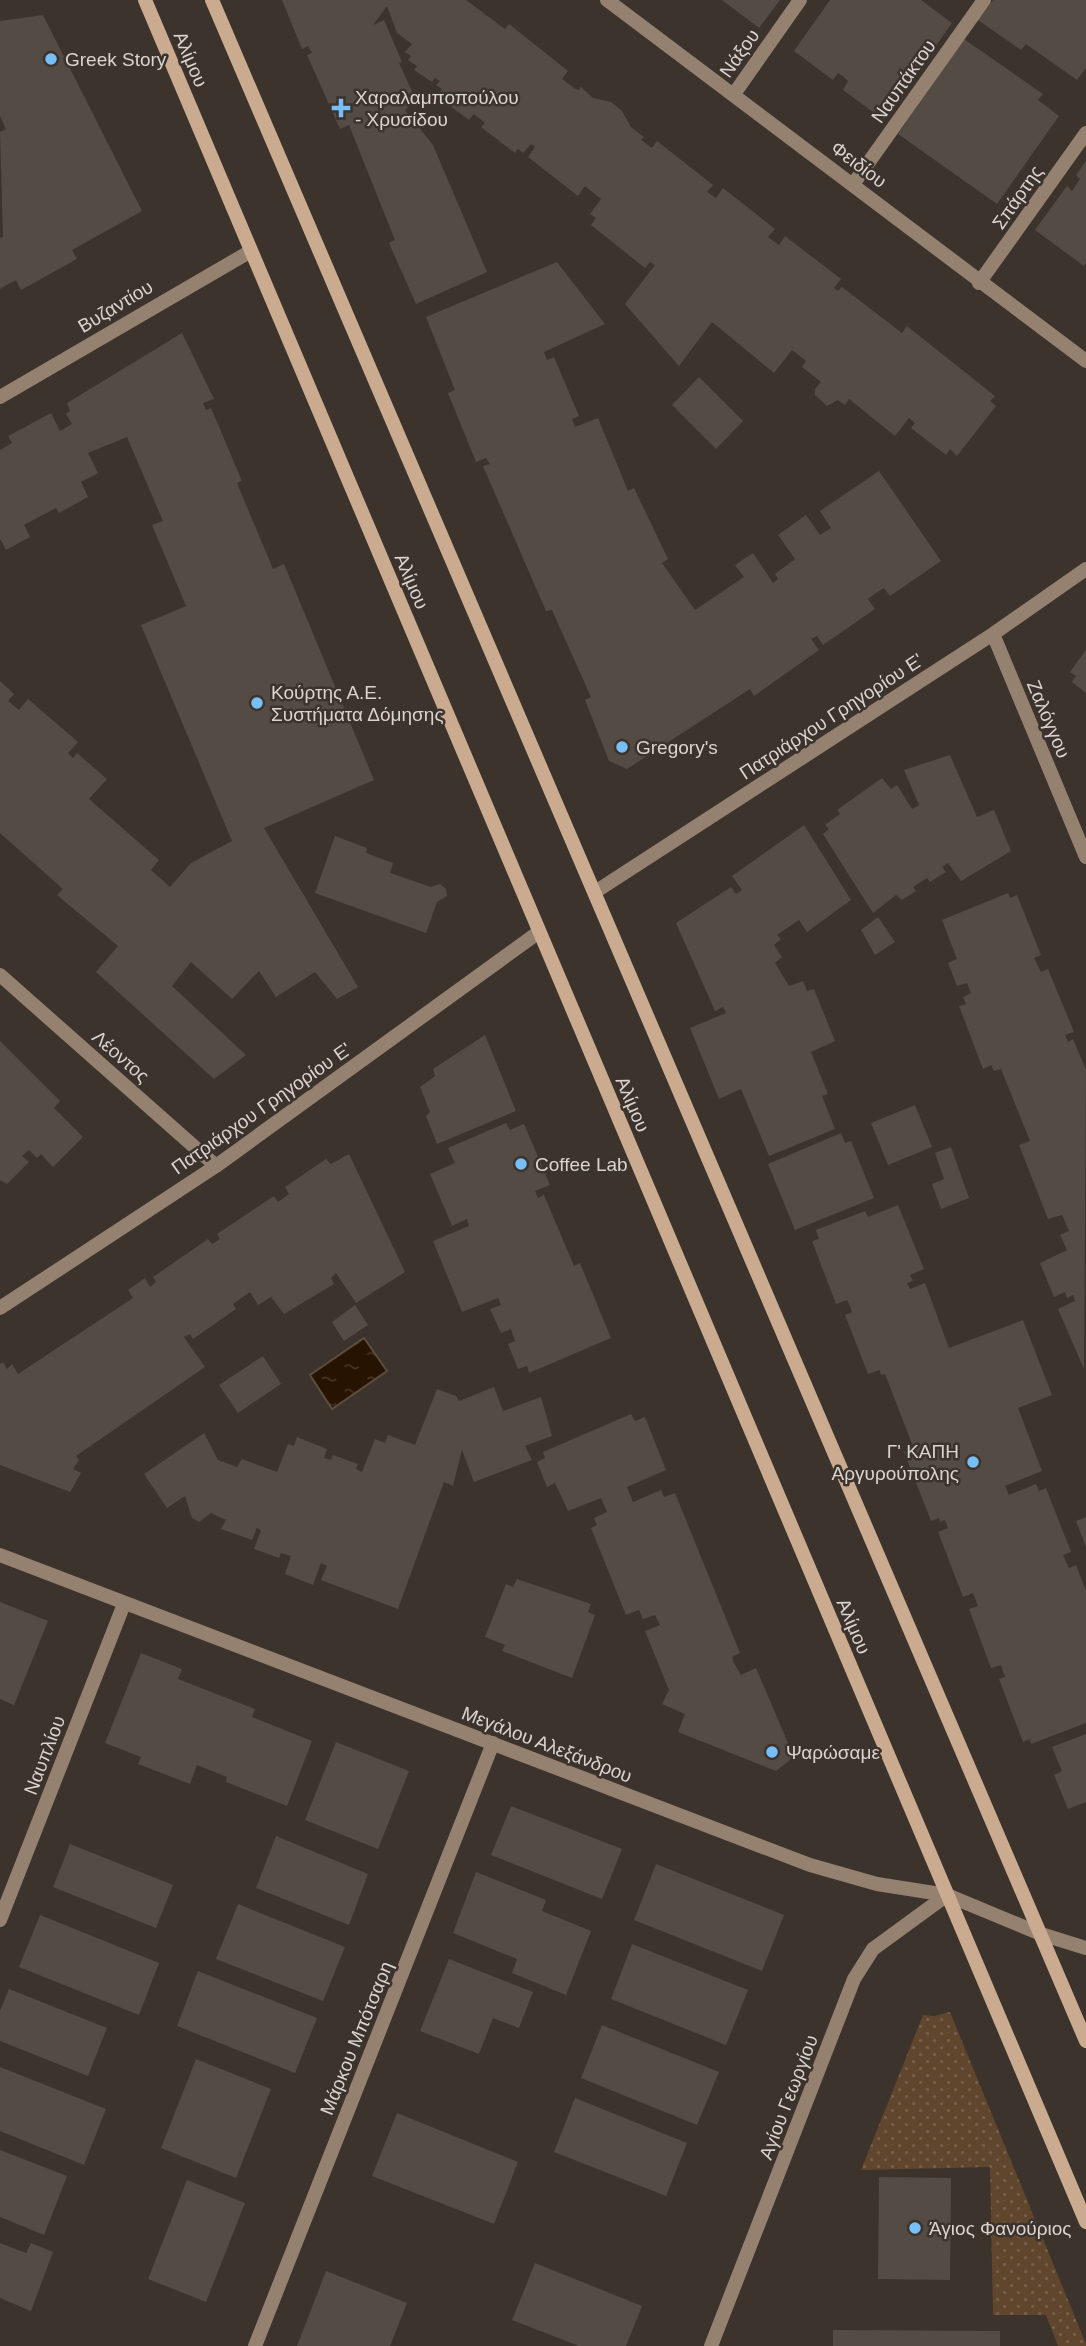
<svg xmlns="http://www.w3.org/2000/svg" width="1086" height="2346" viewBox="0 0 1086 2346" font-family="Helvetica,sans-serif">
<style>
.grass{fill:url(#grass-dots)}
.water{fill:url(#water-ripples);stroke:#5c4d3f;stroke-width:2}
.building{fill:#544c44}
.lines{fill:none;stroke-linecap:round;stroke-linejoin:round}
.street{stroke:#948170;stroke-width:14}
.secondary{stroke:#caab90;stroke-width:14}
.poi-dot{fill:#78bff8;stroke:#3b332c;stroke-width:2.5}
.labels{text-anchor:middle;stroke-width:5;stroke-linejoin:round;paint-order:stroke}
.street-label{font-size:19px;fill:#d9d4cf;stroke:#3b332c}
.poi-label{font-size:19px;fill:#d9d4cf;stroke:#3b332c;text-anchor:start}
</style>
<defs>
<pattern id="grass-dots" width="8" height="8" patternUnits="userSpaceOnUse" patternTransform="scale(1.75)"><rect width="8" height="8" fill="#61462e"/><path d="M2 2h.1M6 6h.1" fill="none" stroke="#77604b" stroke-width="1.8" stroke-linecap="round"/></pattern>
<pattern id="water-ripples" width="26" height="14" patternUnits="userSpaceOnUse" patternTransform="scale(1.75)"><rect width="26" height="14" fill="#271301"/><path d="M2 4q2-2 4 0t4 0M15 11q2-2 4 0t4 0" fill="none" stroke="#463425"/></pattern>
</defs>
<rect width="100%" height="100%" fill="#3b332c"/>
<path class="grass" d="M950 2012 1086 2344V2346H1058L1046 2315H993L990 2167 861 2170 923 2015 934 2016Z"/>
<path class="water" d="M364 1338 387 1371 332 1409 310 1375Z"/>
<path class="building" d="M282 0H466L505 29 509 24 568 71 562 79 574 88 578 90 581 87 593 98 611 102 622 111 631 127 644 137 641 140 652 148 657 141 713 185 707 192 716 198 723 188 775 229 768 237 779 245 785 236 841 279 834 288 838 291 842 287 902 333 907 326 995 396 990 401 996 406 957 456 950 449 946 455 911 428 915 423 909 418 895 436 849 399 845 405 838 400 827 406 815 395V389L821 382 802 367 806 361 792 350 774 373 712 322 679 366 625 304 655 265 650 262 645 268 591 225 596 218 590 214 601 199 585 186 578 196 528 157 535 147 531 144 523 153 518 149 515 153 481 127 485 123 474 114 469 120 437 96 442 89 436 85 440 81 435 78 432 82 414 70 417 66 408 60 411 56 405 52 412 44 397 33 387 6 373 25 384 20 402 62 399 63 416 100 405 110 433 145 487 272 416 304 389 243 395 240 349 125 340 129 307 55 312 53 308 46 302 49Z
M722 0H780L759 28Z
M830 0H921L952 23 884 120 843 90 848 81 844 77 838 73 833 80 794 51Z
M993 0H1086V68L1077 80 1026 44 1021 50 978 20Z
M43 15 142 211 72 250 77 259 21 290 16 280 0 289V238L3 237 0 132 6 129 0 116V21Z
M964 39 1043 94 1038 100 1059 116 997 204 898 134Z
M1086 161V263L1084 266 1035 230 1067 186 1072 191 1080 179 1076 175Z
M557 262 605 324 544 352 547 360 554 357 579 416 572 419 575 427 598 418 628 491 634 488 668 559 662 563 695 610 744 577 735 565 753 553 773 583 778 579 775 574 795 559 778 535 806 515 820 535 831 528 820 511 879 471 941 561 890 596 884 588 876 593 868 599 875 609 823 645 817 636 811 639 819 650 754 696 750 689 627 769 609 761 585 700 591 697 552 610 546 611 483 466 490 464 486 458 476 462 448 393 455 390 426 317Z
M182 333 214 399 203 403 206 410 211 408 242 481 237 483 239 488 273 569 284 564 374 780 264 828 358 987 337 999 315 972 276 997 259 971 232 999 191 962 172 986 246 1055 214 1079 96 972 118 946 57 895 63 889 0 833V681L14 694 8 701 19 710 28 699 78 742 68 753 73 758 77 753 107 779 89 799 159 860 151 870 170 887 191 863 232 841 141 625 186 606 152 525 163 521 127 437 88 453 98 473 81 482 88 497 59 513 56 508 24 525 30 537 6 550 0 539V450L12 443 8 436 51 413 60 431 72 424 66 414 70 411 67 403Z
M699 377 743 421 716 449 672 405Z
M1086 650V693L1072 682 1076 676 1070 672Z
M950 755 977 817 994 810 1011 851 961 881 948 863 942 867 946 872 930 882 927 878 913 887 916 891 902 900 896 895 873 913 823 834 829 829 825 825 840 814 837 810 882 778 891 789 897 785 912 809 919 805 904 770Z
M804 825 851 900 807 932 799 920 777 935 781 939 774 945 782 957 775 963 789 986 803 981 807 991 814 989 835 1041 811 1052 828 1094 822 1096 835 1129 769 1156 741 1089 719 1099 690 1028 726 1013 723 1007 715 1011 676 923 731 887 736 894 742 890 732 876Z
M335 836 367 848 366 853 393 863 390 873 431 887 440 884 446 889 447 896 437 902 426 933 315 893Z
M1008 893 1010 898 1017 895 1041 955 1034 958 1041 972 1048 969 1074 1032 1065 1035 1068 1042 1073 1039 1086 1070 1084 1369 1058 1309 1075 1301 1073 1295 1067 1298 1065 1292 1054 1297 1040 1263 1067 1250 1060 1235 1069 1231 1062 1215 1048 1219 1019 1145 1030 1141 1001 1069 994 1071 991 1065 983 1069 959 1006 966 1004 963 997 971 993 967 983 957 986 948 963 957 959 942 920Z
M878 917 895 942 875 955 861 930Z
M485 1035 516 1111 437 1144 426 1116 430 1112 420 1087 435 1076 433 1069Z
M0 1041 60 1101 54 1108 83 1137 53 1167 41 1154 37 1158 29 1150 22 1156 29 1162 7 1184 0 1180Z
M915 1105 932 1147 888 1165 871 1123Z
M506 1123 510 1130 524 1124 550 1185 535 1191 538 1198 544 1195 574 1266 580 1263 611 1338 529 1373 527 1366 518 1369 508 1344 515 1341 511 1329 501 1333 490 1309 501 1305 498 1298 462 1312 433 1241 469 1226 467 1219 452 1226 430 1174 455 1163 448 1148Z
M841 1133 845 1143 851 1141 874 1198 795 1230 768 1164Z
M951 1147 969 1198 941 1209 932 1184 944 1179 935 1153Z
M349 1154 405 1272 356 1303 336 1273 331 1278 334 1284 284 1314 271 1297 258 1305 250 1292 233 1304 236 1309 193 1339 190 1334 184 1337 205 1367 76 1456 79 1460 73 1469 81 1473 70 1492 0 1465V1364L3 1362 7 1369 12 1364 18 1374 133 1298 128 1290 145 1278 150 1287 156 1282 153 1277 208 1239 212 1244 220 1239 217 1234 274 1196 278 1202 289 1194 285 1187 326 1159 331 1164Z
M898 1205 924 1269 910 1275 913 1281 907 1283 910 1289 925 1283 949 1348 1023 1320 1052 1395 1018 1408 1042 1471 1005 1486 1009 1495 1036 1484 1039 1491 1046 1488 1071 1552 1063 1555 1069 1568 1076 1565 1086 1591V1723L1031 1744 1030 1739 1023 1742 999 1679 1005 1677 1001 1665 991 1668 969 1609 978 1606 973 1593 963 1597 938 1532 948 1528 945 1520 940 1522 939 1518 931 1521 904 1452 914 1449 885 1374 881 1375 880 1370 868 1374 845 1315 852 1312 850 1306 847 1300 836 1304 812 1241 819 1239 816 1230 865 1211 868 1217Z
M355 1305 368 1325 344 1341 332 1322Z
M263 1356 281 1384 238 1413 219 1385Z
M494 1387 503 1411 541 1397 552 1436 525 1446 532 1460 474 1482 462 1450 453 1486 444 1482 398 1609 321 1580 327 1566 321 1563 313 1585 285 1574 291 1556 281 1553 279 1558 254 1549 261 1530 257 1528 252 1540 221 1529 226 1520 211 1513 199 1522 192 1518 185 1496 167 1508 144 1474 204 1433 218 1460 237 1467 242 1459 277 1472 288 1444 294 1446 297 1437 327 1449 324 1458 331 1460 333 1455 358 1464 356 1469 362 1472 375 1439 385 1443 388 1435 415 1445 437 1389 456 1396 459 1401Z
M631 1414 635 1421 645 1417 666 1470 627 1487 633 1502 661 1490 664 1497 675 1493 740 1653 732 1657 734 1663 741 1675 756 1668 794 1757 776 1771 678 1732 685 1714 662 1704 669 1690 645 1631 660 1625 655 1615 643 1619 639 1610 626 1615 591 1528 597 1525 594 1518 607 1512 601 1498 568 1511 555 1483 547 1487 537 1462 545 1458 543 1452Z
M1086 1517V1547L1076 1521Z
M517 1579 591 1604 588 1612 595 1615 572 1678 502 1651 505 1645 485 1637 506 1584 513 1587Z
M0 1602 48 1621 14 1705 0 1699Z
M141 1653 182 1669 178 1679 255 1709 252 1717 312 1741 287 1806 226 1782 227 1777 197 1765 190 1784 138 1764 141 1757 105 1743Z
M1086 1734V1802L1068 1809 1054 1775 1062 1771 1052 1747Z
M336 1742 409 1771 378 1849 305 1820Z
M511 1806 622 1849 602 1899 491 1855Z
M276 1836 368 1874 349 1925 256 1888Z
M70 1844 173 1885 156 1928 53 1887Z
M656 1864 784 1915 762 1971 634 1920Z
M476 1872 546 1900 542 1911 591 1931 566 1995 512 1973 517 1959 453 1933Z
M238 1904 345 1947 323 2001 216 1959Z
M40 1915 159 1963 139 2015 19 1967Z
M632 1944 748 1990 726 2045 611 1999Z
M449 1959 533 1992 519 2028 493 2018 479 2054 420 2031Z
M198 1971 317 2018 295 2073 177 2026Z
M9 1989 107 2028 88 2076 0 2041V2011Z
M602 2025 719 2072 697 2125 581 2078Z
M196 2059 271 2089 236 2178 161 2148Z
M0 2067 106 2109 84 2165 0 2131Z
M575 2098 687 2143 666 2196 554 2152Z
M397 2113 518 2162 494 2224 372 2176Z
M0 2150 67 2176 44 2235 0 2217Z
M879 2177 951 2178 950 2280 878 2279Z
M187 2180 245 2203 206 2302 148 2279Z
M0 2243 26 2253 31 2243 53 2252 31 2311 0 2298Z
M535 2263 642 2306 626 2346H579L512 2320Z
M326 2271 407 2303 390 2346H297Z
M833 2330 1000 2331V2346H833Z"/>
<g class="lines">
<path class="street" d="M607 0 1086 361
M734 94 800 0
M854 183 984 0
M979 283 1086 133
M0 397 251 251
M993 634 1086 857
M595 892 993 634 1086 569
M0 975 216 1166
M0 1308 216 1166 539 932
M0 1555 810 1865 877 1884 947 1895 1041 1934 1086 1948
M0 1920 124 1604
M255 2346 493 1743
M711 2346 854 1979 873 1949 947 1895"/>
<path class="secondary" d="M145 0 1086 2222
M212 0 1086 2041"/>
</g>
<g class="poi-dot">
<circle cx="51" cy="59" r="7"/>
<path d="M337.5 97.5h7v7h7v7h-7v7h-7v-7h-7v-7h7z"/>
<circle cx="257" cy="703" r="7"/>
<circle cx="622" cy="747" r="7"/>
<circle cx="521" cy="1164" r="7"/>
<circle cx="973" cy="1462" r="7"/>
<circle cx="772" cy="1752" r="7"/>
<circle cx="915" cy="2228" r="7"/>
</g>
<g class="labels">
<g class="street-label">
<text transform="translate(739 53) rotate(-55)" y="7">Νάξου</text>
<text transform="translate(191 59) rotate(67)" y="7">Αλίμου</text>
<text transform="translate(903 81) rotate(-55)" y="7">Ναυπάκτου</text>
<text transform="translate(859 164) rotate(37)" y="7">Φειδίου</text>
<text transform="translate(1017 197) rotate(-55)" y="7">Σπάρτης</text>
<text transform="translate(115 306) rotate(-31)" y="7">Βυζαντίου</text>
<text transform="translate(412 581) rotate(67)" y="7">Αλίμου</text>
<text transform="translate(831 716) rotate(-33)" y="7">Πατριάρχου Γρηγορίου Ε'</text>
<text transform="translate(1049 719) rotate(67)" y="7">Ζαλόγγου</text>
<text transform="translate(121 1056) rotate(41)" y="7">Λέοντος</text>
<text transform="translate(633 1104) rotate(67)" y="7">Αλίμου</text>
<text transform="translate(261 1108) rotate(-35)" y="7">Πατριάρχου Γρηγορίου Ε'</text>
<text transform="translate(854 1626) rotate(67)" y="7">Αλίμου</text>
<text transform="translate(547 1744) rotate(21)" y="7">Μεγάλου Αλεξάνδρου</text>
<text transform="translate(44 1755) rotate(-69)" y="7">Ναυπλίου</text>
<text transform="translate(356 2038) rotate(-68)" y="7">Μάρκου Μπότσαρη</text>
<text transform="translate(788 2097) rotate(-69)" y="7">Αγίου Γεωργίου</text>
</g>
<g class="poi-label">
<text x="65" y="66">Greek Story</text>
<text x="355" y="104">Χαραλαμποπούλου<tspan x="355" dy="22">- Χρυσίδου</tspan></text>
<text x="271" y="699">Κούρτης Α.Ε.<tspan x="271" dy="22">Συστήματα Δόμησης</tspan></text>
<text x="636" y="754">Gregory's</text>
<text x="535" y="1171">Coffee Lab</text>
<text x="959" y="1458" text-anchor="end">Γ' ΚΑΠΗ<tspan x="959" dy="22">Αργυρούπολης</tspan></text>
<text x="786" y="1759">Ψαρώσαμε</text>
<text x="929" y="2235">Άγιος Φανούριος</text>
</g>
</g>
</svg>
